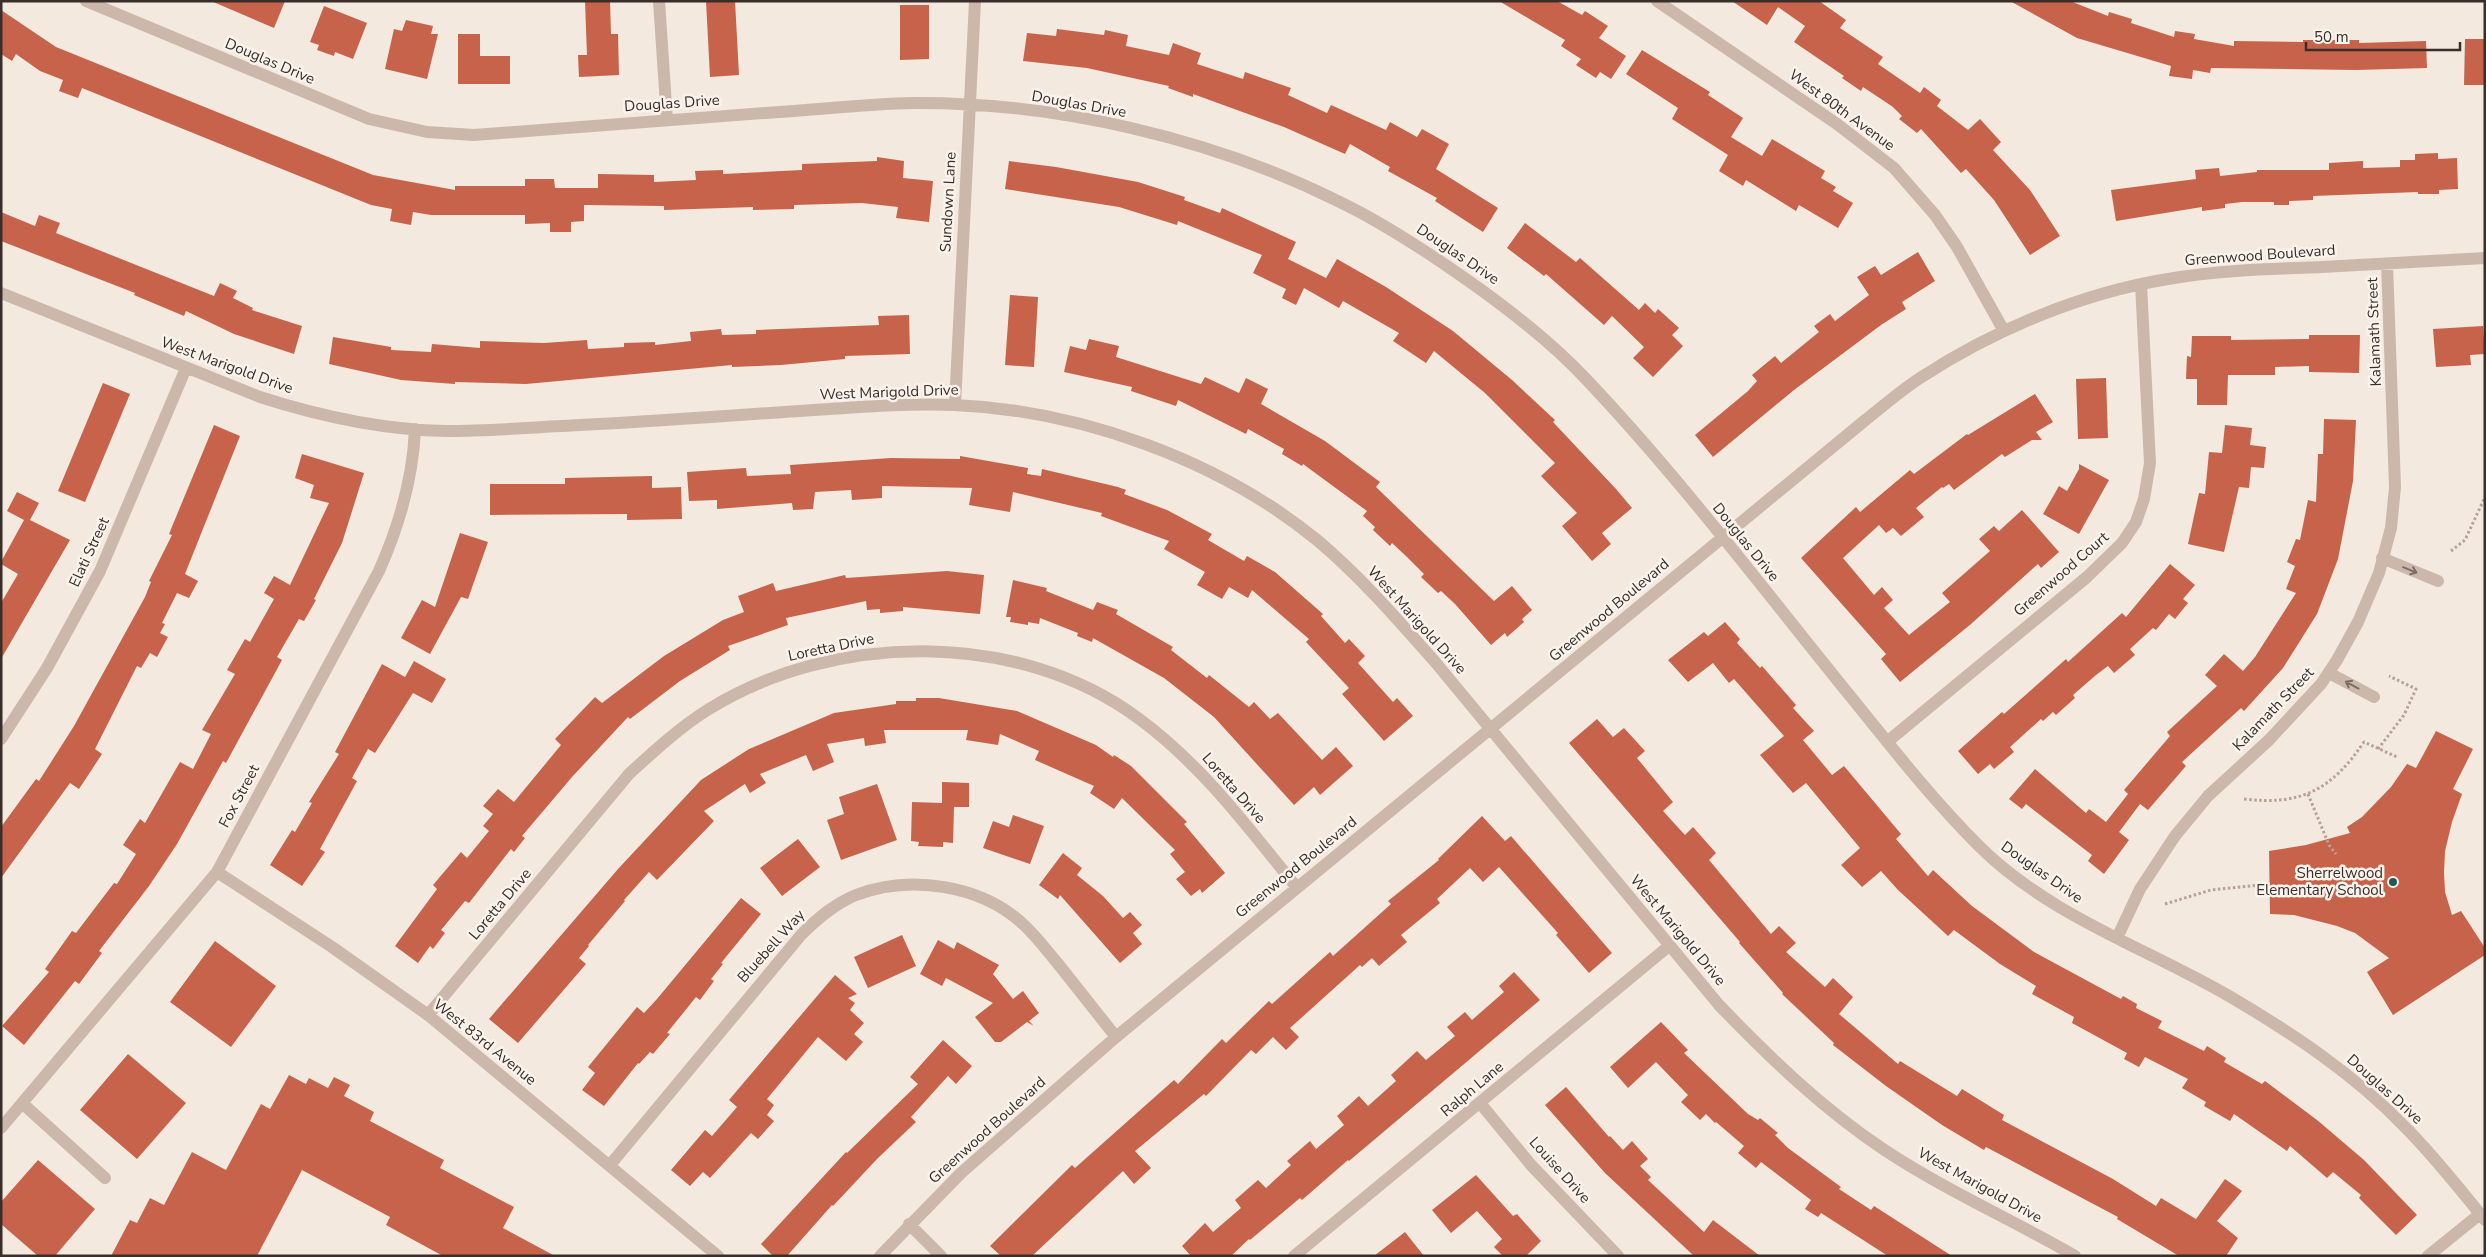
<svg xmlns="http://www.w3.org/2000/svg" width="2486" height="1257" viewBox="0 0 2486 1257" font-family="'Nunito Sans',sans-serif">
<style>
.building{fill:#c6634a}
.lines{fill:none;stroke-linecap:round;stroke-linejoin:round}
.path{stroke:#b8a295;stroke-width:3;stroke-dasharray:2.5 2.5;stroke-linecap:butt}
.minor{stroke:#ccb8ab;stroke-width:12}
.oneway{stroke:#7b6c64}
.poi-dot{fill:#1f5a5b;stroke:#faf3ec;stroke-width:2}
.labels{text-anchor:middle;stroke-width:5;stroke-linejoin:round;paint-order:stroke}
.street-label{font-size:15px;fill:#392e2a;stroke:#faf3ec}
.poi-label{font-size:15px;fill:#392e2a;stroke:#faf3ec;text-anchor:end}
</style>
<rect width="100%" height="100%" fill="#f3e9df"/>
<path class="building" d="M211 1H285L274 28Z
M585 1H610L611 34H618L619 75 579 77 578 55H587Z
M706 1H735L739 75 710 77Z
M1499 1H1557L1582 15 1585 11 1608 26 1599 38 1626 56 1611 79 1600 72 1596 78 1576 65 1581 59 1561 46 1565 40Z
M1732 1H1819L1846 20 1840 28 1883 57 1878 64 1920 93 1924 87 1941 100 1937 106 1968 130 1980 119 2001 142 1993 150 2030 190 2060 236 2030 255 1994 200 1966 169 1961 173 1921 129 1917 133 1899 119 1902 116 1893 107 1863 87 1861 91 1842 78 1844 76 1794 42 1805 26 1778 7 1767 25Z
M2010 1H2070L2108 16 2109 12 2132 19 2131 23 2174 37 2175 31 2195 34 2194 39 2234 46V41L2303 42V40H2359V43L2426 41 2427 68 2356 70 2211 68 2210 73 2193 70 2192 79 2169 76 2171 66 2077 38Z
M900 5H929V59L900 60Z
M324 6 367 23 353 59 335 52 334 56 317 50 319 45 310 42Z
M1 10 56 47 373 175 455 190V186H525V179H554L555 188H598V174L654 175V182L696 180 695 171 723 170V174L802 170V164L877 161V157L904 161 903 178 933 181 929 222 896 218 898 207 862 203 794 205V209L753 210V207L664 210V206L584 205V221L571 222V232H550V223L525 224V215H431L413 212 411 225 390 221 392 209 371 205 82 88 78 98 59 91 63 80 40 71 16 54 12 61 1 54Z
M406 20 433 26 431 34H438L427 79 385 69 394 29 402 31Z
M1057 29 1104 35 1105 30 1128 35 1126 46 1169 55 1173 43 1201 53 1197 64 1243 79 1245 72 1291 88 1288 95 1327 113 1331 105 1386 130 1390 122 1417 137 1422 129 1449 144 1436 169 1498 208 1483 232 1435 201 1437 198 1388 171 1390 167 1350 144 1345 154 1284 127 1193 94V97L1168 88 1169 86 1087 68 1023 61 1027 33 1056 36Z
M458 34H480V56H510V84H458Z
M2465 39H2485V85H2464Z
M1642 50 1710 92 1708 95 1743 118 1731 137 1762 156 1772 139 1825 171 1821 178 1836 187 1833 191 1853 203 1838 228 1799 205 1796 211 1746 180 1743 186 1719 171 1728 155 1672 119 1678 108 1626 74Z
M2438 153V159L2457 158 2458 189 2439 190V194H2418V192L2313 196V200L2289 201V205H2274V202H2242L2225 204V208L2202 211V207L2116 221 2111 190 2196 179 2195 170 2219 168 2220 176 2257 172V170H2329V163L2363 161V168L2400 167V160H2415V154Z
M1009 161 1056 167 1138 182 1185 197 1184 200 1220 213 1222 208 1296 242 1288 259 1326 278 1337 259 1386 287 1453 331 1512 380 1555 420 1553 422 1616 489 1632 508 1602 533 1611 544 1592 561 1562 526 1577 513 1541 476 1555 463 1485 393 1434 351 1426 363 1393 341 1399 333 1343 301 1339 308 1304 288 1296 305 1282 298 1286 289 1253 273 1262 255 1178 221 1177 225 1119 207 1005 189Z
M1 212 35 226 39 215 60 223 56 233 214 296 220 283 237 291 233 298 253 308 252 310 302 326 294 354 234 334 186 311 184 316 134 295 135 293 1 241Z
M1525 223 1576 262 1580 258 1639 310 1645 303 1655 313 1658 309 1679 328 1672 335 1683 346 1653 377 1633 358 1644 347 1612 316 1604 325 1546 274 1544 276 1507 248Z
M1918 252 1935 281 1902 302 1906 309 1881 325 1794 390 1713 457 1695 435 1748 391 1757 381 1752 375 1775 356 1781 363 1819 332 1814 326 1830 314 1835 321 1869 295 1857 277 1875 266 1881 275Z
M1010 295 1038 297 1034 367 1005 365Z
M909 315 910 354 845 356V359L781 365 732 367V365L526 384 455 382V384L401 380 329 364 333 337 391 347V350L431 352 432 344 480 348V341L544 343 587 340 588 349 624 347V343L655 342V345L691 341 690 332 721 329 722 335 756 334V330L879 325 878 316Z
M2483 326 2485 354 2470 355 2471 365 2436 367 2433 329Z
M2309 335H2360L2359 373 2309 372V366L2275 367V375H2228L2227 405H2197V379H2186L2187 356 2191 357 2192 336H2231V340L2309 339Z
M1089 339 1119 346 1116 357 1201 384 1205 377 1239 393 1246 378 1268 389 1261 404 1325 441 1380 482 1376 487 1494 601 1512 586 1532 610 1522 619 1524 622 1507 637 1505 633 1491 645 1455 604 1441 591 1438 593 1421 577 1424 574 1407 557 1392 543 1390 546 1373 530 1375 527 1363 516 1367 511 1303 464 1302 466 1282 454 1284 449 1248 429 1246 434 1178 400 1176 406 1131 391 1132 387 1064 372 1070 346 1086 350Z
M2106 378 2108 438 2078 439 2076 379Z
M103 383 130 394 85 502 58 491Z
M2035 394 2053 422 2036 432 2042 440H2032L2005 457 2002 454 1954 490 1949 484 1943 488 1942 487 1916 508 1924 517 1901 536 1893 528 1886 533 1879 525 1843 558 1874 595 1882 587 1893 600 1884 608 1909 635 1950 602 1942 593 1990 551 1979 539 1994 526 1999 531 2022 510 2059 552 2041 568 2038 564 1971 624 1900 682 1881 659 1886 654 1801 558 1856 507 1860 512 1910 470 1914 474 1967 434 1968 435Z
M2324 419 2356 420 2353 481 2338 559 2317 614 2283 668 2244 711 2241 708 2182 762 2186 766 2148 810 2140 804 2119 832 2129 840 2104 874 2088 861 2092 855 2026 804 2022 809 2009 799 2035 769 2086 813 2089 809 2106 822 2128 794 2124 790 2170 736 2167 732 2217 686 2205 675 2224 654 2243 671 2255 657 2296 593 2286 589 2295 566 2287 562 2296 539 2300 540 2308 500 2316 502 2318 454H2323Z
M214 425 240 436 185 574 198 581 189 598 177 593 162 623 165 624 160 633 168 637 157 657 150 653 141 668 137 666 95 749 102 754 79 789 70 783 1 878V827L36 779 39 781 74 726 145 597 151 582 149 581 172 535 169 534Z
M2225 425 2252 428 2250 445 2266 447 2264 468 2251 467 2249 488 2239 487 2224 552 2188 544 2199 493 2205 494 2209 452 2222 453Z
M302 454 364 473 342 543 314 599 316 600 304 621 299 619 277 657 282 660 226 763 223 761 177 844 149 886 99 951 102 953 79 984 75 981 24 1045 2 1026 49 972 45 969 72 931 76 933 114 883 117 884 136 854 123 845 140 819 145 823 180 762 193 769 211 734 202 730 235 674 227 670 245 639 250 642 274 599 264 593 274 576 290 585 329 503 310 498 314 485 295 478Z
M960 456 1028 468 1027 474 1041 476 1042 469 1118 487 1126 490 1124 494 1167 510 1212 534 1208 540 1244 561 1247 556 1275 572 1323 614 1321 616 1345 643 1349 639 1365 656 1358 663 1393 702 1397 698 1413 716 1384 741 1342 694 1349 688 1306 642 1309 639 1252 590 1248 598 1229 587 1222 599 1197 585 1205 572 1164 549 1169 541 1101 516 1102 513 1013 492 1010 512 969 505 972 488 882 486V498L852 500 851 490 815 492 813 509 793 510 792 503 717 509V500L689 501 687 472 746 468 747 476 791 474 790 465 891 458 960 459Z
M2079 464 2109 480 2079 534 2043 514 2059 486 2067 491 2079 469Z
M652 476V488L681 487 682 519 627 520V514L490 515V484H565V478Z
M17 492 39 503 30 520 70 540 1 659V603L18 574 1 564V562L24 520 7 511Z
M460 533 488 542 468 599 461 597 430 654 401 638 422 600 435 607Z
M2170 564 2195 585 2183 599 2188 603 2175 619 2169 614 2156 630 2153 628 2130 649 2135 655 2114 673 2108 666 2096 675 2073 695 2075 698 2056 715 2053 712 2043 721 2041 719 2010 747 2014 752 1994 769 1990 764 1978 774 1958 751 2002 712 2004 714 2066 659 2068 662 2122 613 2126 617Z
M947 571 984 575 980 614 903 607V611L880 613V609L867 610 866 601 786 618 788 625 728 646 730 650 680 681 630 719 628 717 572 777 522 836 525 838 514 852 511 849 469 903 465 901 441 930 445 933 433 949 430 946 418 963 395 946 437 889 433 885 461 852 467 858 489 831 483 826 493 814 483 806 498 789 514 802 561 745 555 739 595 697 602 703 664 656 723 620 744 612 738 596 773 583 776 591 845 575 846 578Z
M1013 580 1047 588 1046 591 1093 610 1097 602 1118 610 1116 614 1173 647 1171 650 1207 678 1209 675 1249 707 1254 702 1270 719 1278 713 1322 760 1336 747 1353 766 1320 795 1314 787 1294 805 1214 717 1164 678 1093 638 1092 642 1077 636 1078 633 1040 618 1039 624 1028 622V625L1010 622 1011 617H1006Z
M1725 622 1740 639 1737 643 1760 668 1762 666 1796 705 1793 708 1814 731 1803 740 1832 775 1844 766 1901 834 1896 839 1928 876 1933 870 1972 906 2034 952 2121 999 2123 996 2137 1004 2136 1008 2162 1021 2158 1028 2204 1051 2207 1046 2226 1058 2224 1062 2262 1084 2265 1081 2317 1120 2364 1160 2417 1215 2396 1235 2359 1198 2361 1195 2333 1172 2327 1178 2290 1146 2287 1151 2234 1114 2230 1121 2204 1106 2206 1102 2182 1088 2188 1079 2145 1057 2139 1067 2124 1059 2127 1053 2072 1023 2074 1017 2032 994 2036 986 2000 964 1954 930 1948 936 1898 890 1881 871 1862 887 1841 865 1860 848 1806 783 1793 793 1760 755 1784 736 1734 679 1729 683 1713 663 1688 682 1668 660 1704 632 1708 636Z
M414 661 446 679 432 703 413 693 375 753 368 749 352 778 357 781 320 849 325 852 302 886 270 865 292 830 295 832 312 803 309 802 339 754 335 752 382 664 405 677Z
M916 698H939L1017 711 1096 745 1113 757 1114 755 1131 766 1187 822 1184 824 1225 873 1202 893 1200 889 1191 896 1176 879 1185 872 1170 854 1175 850 1122 798 1114 809 1090 793 1094 786 1035 760 1039 751 1000 734 998 745 966 740 968 730H884L886 743 865 746 864 738 827 744 834 762 813 771 806 755 760 774 766 783 750 793 745 784 704 811 714 821 657 880 649 872 624 900 625 901 588 945 589 946 579 958 586 964 518 1043 489 1019 618 869 701 780 749 749 834 713 896 704V701H916Z
M1597 719 1613 737 1624 728 1645 751 1637 758 1673 802 1663 811 1685 835 1693 827 1716 853 1709 860 1771 934 1779 926 1796 943 1786 952 1825 987 1833 978 1853 997 1839 1014 1898 1064 1900 1061 1957 1096 1962 1089 2004 1115 2002 1120 2113 1179 2156 1206 2161 1198 2196 1219 2225 1179 2242 1191 2217 1221 2238 1238 2226 1256H2179L2117 1219 2118 1217 1986 1147 1984 1150 1942 1125 1886 1086 1833 1045 1834 1043 1782 994 1783 993 1739 943 1740 942 1569 743Z
M2436 731 2473 749 2453 789 2462 794 2452 822 2445 851 2444 873 2445 892 2452 915 2461 911 2485 948V955L2393 1015 2367 972 2389 958 2355 933 2337 926 2294 915 2270 914 2269 851 2306 845 2350 833 2347 827 2362 817 2391 787 2407 764 2416 768Z
M942 782 969 783V807H954L953 843 943 842V847L918 846 919 842 911 841 912 802 942 803Z
M877 784 897 840 841 860 827 820 844 814 839 797Z
M1013 815 1044 826 1030 864 983 848 993 821 1009 827Z
M1482 816 1505 841 1511 836 1612 953 1589 973 1556 935 1558 933 1499 867 1483 882 1470 868 1437 899 1440 903 1401 935 1407 942 1379 966 1372 958 1362 967 1360 965 1290 1028 1299 1037 1286 1050 1273 1037 1256 1054 1251 1050 1206 1096 1204 1094 1135 1151 1151 1168 1134 1184 1123 1171 1032 1256H1001L990 1246 1072 1165 1075 1168 1174 1080 1178 1084 1222 1039 1226 1043 1269 1001 1272 1004 1330 952 1333 956 1391 904 1388 901 1439 860 1438 859Z
M798 839 820 867 782 896 760 868Z
M1063 853 1082 868 1077 875 1103 896 1123 918 1130 912 1142 925 1133 933 1142 944 1120 963 1060 895 1058 899 1039 885Z
M741 898 761 914 721 963 723 964 711 979 714 981 700 1000 696 997 667 1033 670 1034 653 1054 650 1052 639 1064 638 1063 604 1106 582 1090 595 1073 588 1067 637 1007 644 1013 657 999Z
M902 935 916 966 868 988 854 957Z
M938 940 954 949 957 942 999 965 993 974 1013 999 1023 991 1039 1013 1029 1021 1034 1026 1027 1022 1001 1042H995L975 1017 993 1003 946 978 942 986 920 974Z
M215 941 276 986 231 1047 170 1002Z
M1514 972 1540 1000 1349 1161 1348 1160 1302 1200 1300 1198 1250 1240 1249 1239 1231 1256H1191L1182 1246 1205 1223 1213 1232 1241 1208 1235 1200 1258 1180 1266 1188 1291 1165 1287 1161 1310 1141 1316 1149 1344 1125 1337 1116 1359 1096 1368 1106 1396 1081 1391 1075 1417 1051 1426 1060 1455 1036 1447 1027 1465 1012 1472 1020 1504 992 1499 986Z
M835 975 857 994 848 998 855 1003 850 1010 864 1023 854 1034 863 1042 846 1061 818 1037 767 1099 774 1105 767 1115 774 1121 758 1139 751 1133 710 1178 703 1172 690 1186 671 1170 705 1130 712 1136 737 1107 729 1100Z
M1661 1022 1688 1050 1684 1053 1748 1114 1758 1120 1760 1118 1778 1133 1775 1135 1788 1148 1841 1187 1839 1189 1871 1210 1874 1206 1952 1256H1888L1821 1213 1818 1217 1805 1209 1811 1200 1761 1162 1756 1168 1738 1153 1744 1146 1716 1122 1715 1123 1706 1114 1700 1120 1681 1102 1688 1095 1656 1062 1628 1088 1610 1067Z
M943 1040 972 1066 956 1084 948 1076 911 1117 916 1122 877 1159 833 1206 832 1205 787 1256H773L761 1244 846 1152 847 1153 918 1084 910 1077Z
M128 1054 186 1103 137 1159 80 1110Z
M289 1075 306 1084 309 1078 328 1088 334 1077 350 1085 344 1096 374 1112 370 1121 444 1160 440 1168 514 1207 503 1228 555 1256H443L386 1225 390 1217 302 1170 257 1256H111L130 1220 137 1223 150 1198 164 1205 192 1152 226 1170 261 1104 270 1109Z
M1566 1087 1609 1137 1610 1136 1623 1150 1632 1141 1648 1159 1640 1166 1651 1177 1648 1180 1704 1232 1713 1220 1760 1256H1694L1605 1173 1545 1105Z
M38 1160 95 1209 55 1256H38L1 1224V1202Z
M1476 1175 1513 1216 1517 1214 1541 1241 1526 1256H1503L1494 1247 1502 1239 1477 1211 1451 1233 1432 1210Z
M1405 1232 1424 1256H1374Z"/>
<g class="lines">
<path class="path" d="M2451 551 2465 540 2485 497
M2378 749 2404 715 2416 689 2389 676
M2308 794 2329 845 2336 854
M2244 799C2302 806 2332 789 2364 742L2397 757
M2165 904 2211 890 2269 884"/>
<path class="minor" d="M86 1 369 119 427 132 474 135C575 127 677 119 779 112 823 109 868 104 913 103 1055 102 1211 138 1338 201 1382 222 1423 249 1463 277 1506 307 1549 340 1585 378 1680 478 1764 590 1851 697 1892 748 1933 800 1979 846 2048 915 2146 948 2229 996 2292 1033 2354 1074 2405 1127 2434 1156 2459 1188 2485 1220
M659 1 667 120
M1657 1 1837 124 1894 168 1935 215 1957 247 2004 331
M1 293 260 397C319 416 384 430 447 431 491 431 536 427 580 425 658 421 736 415 814 410 860 407 907 403 954 405 1080 410 1219 460 1317 540 1361 577 1398 620 1436 663L1719 1005C1771 1059 1824 1110 1886 1151 1947 1191 2013 1220 2075 1256
M955 405 975 1
M2382 558 2438 581
M2329 673 2374 697
M1 739 47 668 100 571 186 368
M1887 742 2087 577 2122 543 2136 522 2144 499 2150 463 2141 284
M217 872 332 947 428 1015 718 1256
M2117 938 2140 889 2175 836 2208 796 2269 740 2321 684 2337 660 2358 622 2379 573 2391 528 2395 487 2387 264
M428 1015 629 774C654 751 680 727 709 709 833 632 1018 629 1138 718 1201 764 1248 827 1297 888
M22 1103 105 1178
M1480 1103 1531 1165 1618 1256
M1 1128 217 872 379 571C399 526 413 478 415 429
M610 1165 801 935C817 919 834 904 856 895 910 874 982 885 1024 925 1037 937 1048 952 1059 965 1078 989 1097 1013 1116 1037
M909 1224 941 1256
M880 1256 961 1173 1116 1037 1863 422C1882 407 1900 391 1920 378 1994 330 2081 293 2168 279 2219 270 2271 269 2322 267 2377 264 2431 261 2485 258
M1294 1256 1669 946
M2428 1256 2480 1214"/>
</g>
<defs><path id="oneway-shaft" d="M-6 0H5M1.5-3L5.5 0L1.5 3" fill="none" stroke-width="1.6" stroke-linecap="round" stroke-linejoin="round" transform="scale(1.25)"/></defs>
<g class="oneway">
<use href="#oneway-shaft" transform="translate(2410 570) rotate(22)"/>
<use href="#oneway-shaft" transform="translate(2352 685) rotate(-152)"/>
</g>
<circle class="poi-dot" cx="2393" cy="882" r="5"/>
<g class="labels">
<g class="street-label">
<text transform="translate(270 61) rotate(23)" y="5">Douglas Drive</text>
<text transform="translate(672 103) rotate(-4)" y="5">Douglas Drive</text>
<text transform="translate(1079 104) rotate(10)" y="5">Douglas Drive</text>
<text transform="translate(1842 110) rotate(36)" y="5">West 80th Avenue</text>
<text transform="translate(948 202) rotate(-87)" y="5">Sundown Lane</text>
<text transform="translate(1458 254) rotate(34)" y="5">Douglas Drive</text>
<text transform="translate(2260 255) rotate(-4)" y="5">Greenwood Boulevard</text>
<text transform="translate(2374 332) rotate(-92)" y="5">Kalamath Street</text>
<text transform="translate(227 365) rotate(20)" y="5">West Marigold Drive</text>
<text transform="translate(889 392) rotate(-2)" y="5">West Marigold Drive</text>
<text transform="translate(1746 542) rotate(51)" y="5">Douglas Drive</text>
<text transform="translate(89 552) rotate(-65)" y="5">Elati Street</text>
<text transform="translate(2061 574) rotate(-41)" y="5">Greenwood Court</text>
<text transform="translate(1609 610) rotate(-40)" y="5">Greenwood Boulevard</text>
<text transform="translate(1417 620) rotate(48)" y="5">West Marigold Drive</text>
<text transform="translate(831 647) rotate(-12)" y="5">Loretta Drive</text>
<text transform="translate(2273 709) rotate(-46)" y="5">Kalamath Street</text>
<text transform="translate(1234 788) rotate(49)" y="5">Loretta Drive</text>
<text transform="translate(239 796) rotate(-62)" y="5">Fox Street</text>
<text transform="translate(1296 867) rotate(-39)" y="5">Greenwood Boulevard</text>
<text transform="translate(2042 872) rotate(35)" y="5">Douglas Drive</text>
<text transform="translate(500 904) rotate(-50)" y="5">Loretta Drive</text>
<text transform="translate(1678 930) rotate(50)" y="5">West Marigold Drive</text>
<text transform="translate(771 946) rotate(-48)" y="5">Bluebell Way</text>
<text transform="translate(485 1042) rotate(39)" y="5">West 83rd Avenue</text>
<text transform="translate(1472 1089) rotate(-40)" y="5">Ralph Lane</text>
<text transform="translate(2385 1089) rotate(42)" y="5">Douglas Drive</text>
<text transform="translate(987 1130) rotate(-42)" y="5">Greenwood Boulevard</text>
<text transform="translate(1560 1170) rotate(48)" y="5">Louise Drive</text>
<text transform="translate(1980 1185) rotate(29)" y="5">West Marigold Drive</text>
</g>
<g class="poi-label">
<text x="2383" y="878">Sherrelwood<tspan x="2383" dy="17">Elementary School</tspan></text>
</g>
</g>
<rect width="2486" height="1257" fill="none" stroke="#392e2a" stroke-width="5"/>
<path d="M2306 42v8h154v-8" fill="none" stroke="#392e2a" stroke-width="2.5"/>
<text x="2314" y="42" font-size="15" fill="#392e2a" stroke="#faf3ec" stroke-width="4" paint-order="stroke">50 m</text>
</svg>
